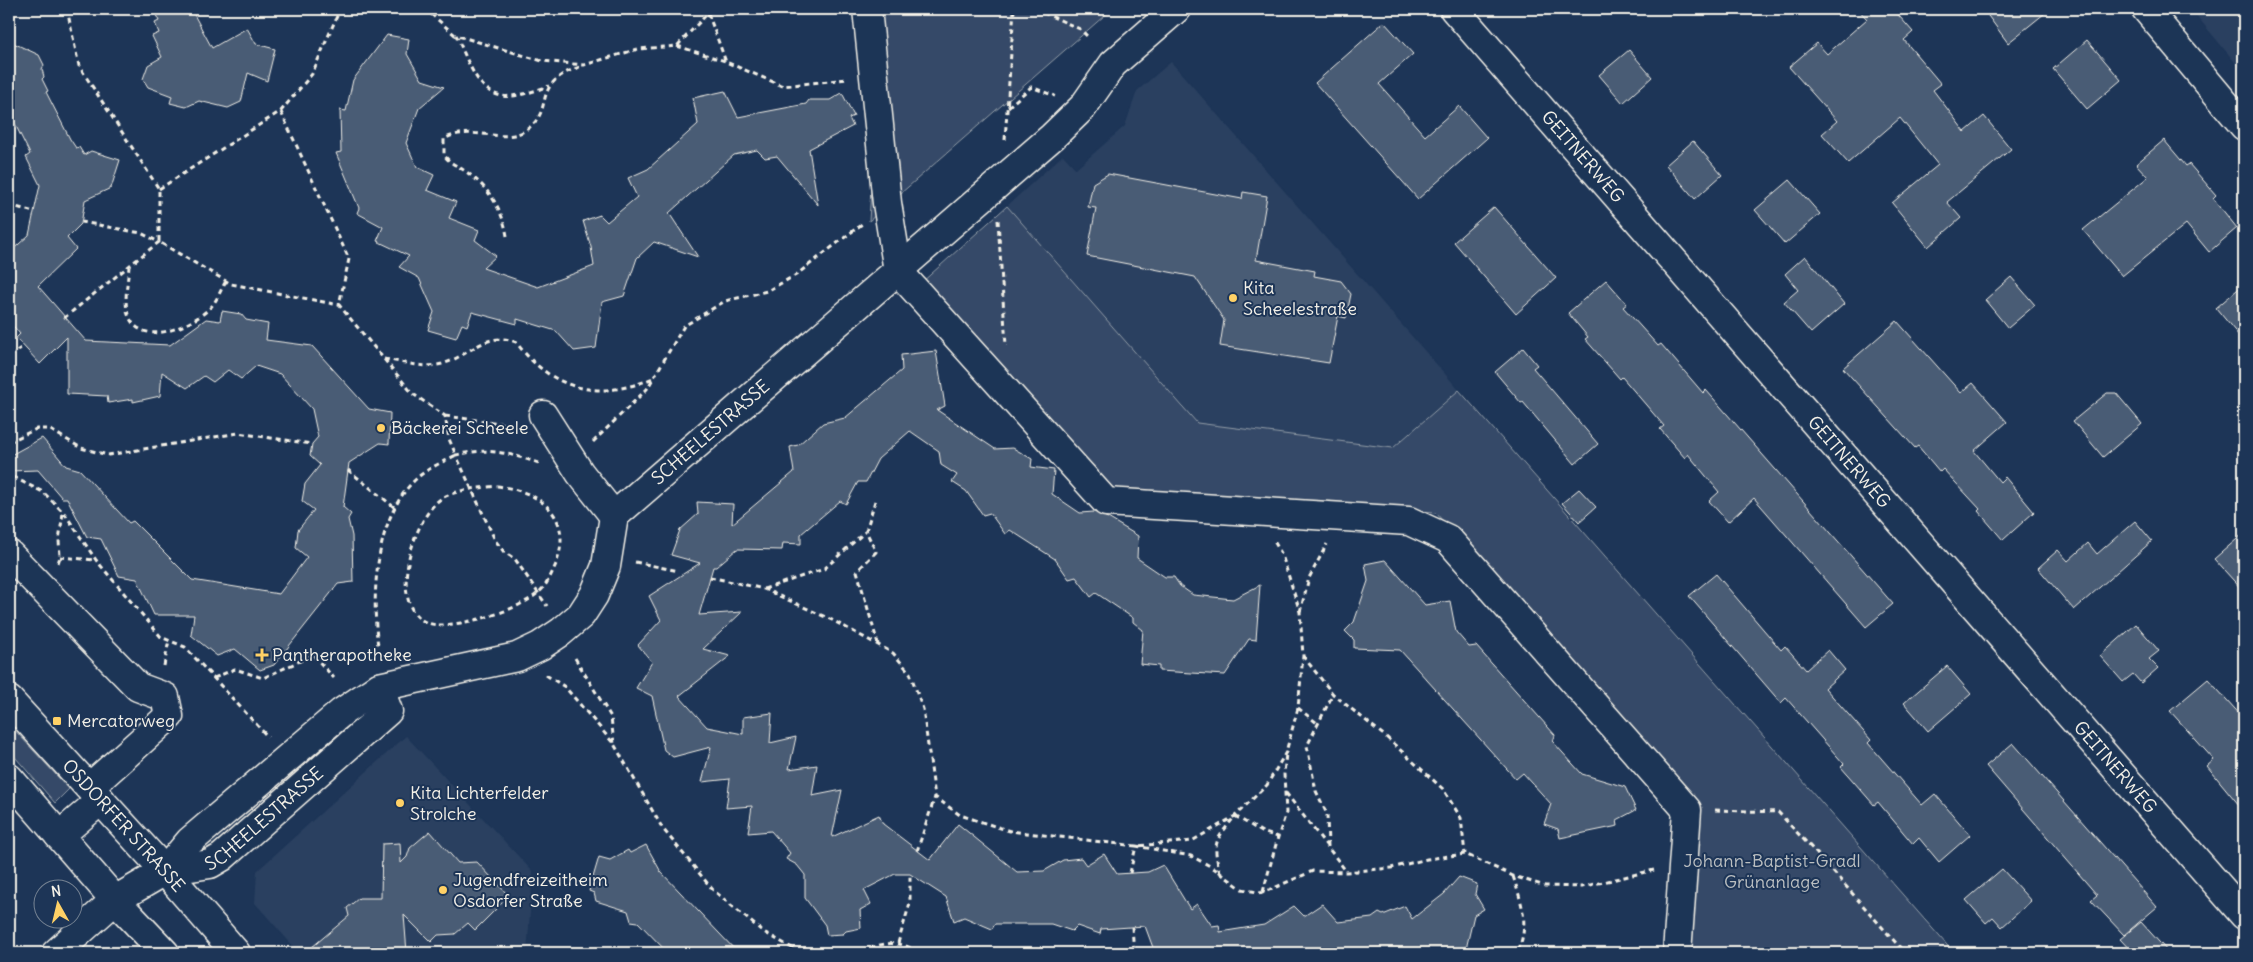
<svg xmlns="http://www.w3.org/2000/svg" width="2253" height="962" viewBox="0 0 2253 962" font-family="Delius,sans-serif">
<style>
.built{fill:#2a4060}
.green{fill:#354a67;stroke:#949ea8}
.building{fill:#485b74;stroke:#f4f1e8}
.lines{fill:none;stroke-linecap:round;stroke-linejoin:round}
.minor-casing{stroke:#f4f1e8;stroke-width:31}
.path{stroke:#f4f1e8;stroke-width:3;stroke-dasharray:5 4;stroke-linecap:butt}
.minor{stroke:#1d3557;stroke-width:28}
.poi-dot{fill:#ffd166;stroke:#1d3557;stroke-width:2}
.labels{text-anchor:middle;stroke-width:4;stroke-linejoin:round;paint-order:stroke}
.street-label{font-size:18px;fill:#f4f1e8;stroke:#1d3557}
.poi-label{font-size:18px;fill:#f4f1e8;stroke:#1d3557;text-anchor:start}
.park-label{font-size:18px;fill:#bbbfc1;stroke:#1d3557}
</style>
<rect width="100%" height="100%" fill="#1d3557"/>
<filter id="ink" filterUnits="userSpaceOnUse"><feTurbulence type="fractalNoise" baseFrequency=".02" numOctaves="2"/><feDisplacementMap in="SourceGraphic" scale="10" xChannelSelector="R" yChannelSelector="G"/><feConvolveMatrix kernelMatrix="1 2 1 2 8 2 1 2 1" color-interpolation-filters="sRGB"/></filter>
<g filter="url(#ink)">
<path class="built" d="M2191 9H2244V73Z
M1171 62 1459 390 1393 448 1197 423 1007 206 1063 155 1076 169 1125 126 1137 91Z
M406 736 533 872 527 953H292L294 947 255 903 257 871Z"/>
<path class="green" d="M882 9H1112L869 221Z
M1007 206 1197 423 1393 448 1459 390 1954 953H1684L1693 808 1436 513 1106 492 921 283Z
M9 724 69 789 55 803 9 750Z"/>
<path class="building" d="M153 9H191L212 48 247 28 256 44 275 49 267 81 248 73 241 102 228 108 199 101 186 107 170 103 172 96 148 87 143 79 148 65 162 57 152 36 159 33 155 23 159 21Z
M1858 9H1893L1913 32 1904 40 1941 84 1933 90 1965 132 1984 116 2011 149 1947 202 1961 218 1928 247 1892 203 1938 165 1900 118 1848 163 1822 134 1837 121 1789 67 1817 43 1827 54 1867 19Z
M1983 9H2050L2008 43Z
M1384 22 1413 54 1379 84 1425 136 1459 106 1487 138 1418 199 1315 83Z
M387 35 409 39 407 54 422 80 444 87 419 108 406 143 417 167 434 175 427 190 456 202 449 218 479 230 475 240 496 256 483 268 538 287 594 266 591 247 583 221 600 215 607 222 637 197 628 178 648 169 698 124 693 98 725 91 738 117 806 104 809 100H830L842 93 854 116 849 118 853 126 809 149 818 205 777 156 765 158 757 150 734 155 669 213 698 257 654 242 637 258 624 296 602 302 596 348 574 351 556 331 517 319V324L472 312 467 326 462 324 456 338 428 330 434 312 419 278 399 267 409 256 377 241 383 227 357 213 359 208 336 153 341 152 340 110 346 111 353 80Z
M2087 40 2121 80 2087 109 2053 69Z
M9 41 39 55 44 65 42 69 44 77 42 79 48 91 46 92 70 139 76 148 79 147 84 155 91 151 120 160 111 188 85 200 81 224 67 238 76 249 38 286 86 341 170 345 206 319 220 321 222 311 241 314 246 320 268 324 266 340 312 346 369 409 390 413 389 444 380 443 349 463 343 507 351 514 348 519 352 536 353 582 338 584 274 665 260 670 235 649 217 656 191 635 194 615H154L137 579 119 576 101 539 87 537 67 498H62L38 470 9 471V456L42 438 66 466 80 470 129 523 133 521 192 580 279 594 307 557 296 548 298 530 314 510 302 501 305 484 320 465 310 456 312 444 318 437 312 409 280 374 256 366 241 379 228 370 213 382 204 376 187 388 162 372 160 396 133 402V399L108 403 107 396 67 394V337L40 364 16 338 20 334 9 321V253L29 235 40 185 26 157 30 154 9 112Z
M1629 50 1652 77 1623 103 1599 75Z
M2164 140 2186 166 2189 164 2216 195 2213 198 2237 228 2209 252 2186 224 2122 276 2083 230 2148 177 2136 164Z
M1693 141 1722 175 1695 199 1666 165Z
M1108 174 1242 199 1243 192 1267 196 1256 260 1315 271 1314 276 1341 281 1351 294 1346 318 1338 316 1329 363 1220 346 1224 320 1195 277 1087 256 1096 208 1088 207 1093 183Z
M1790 180 1820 214 1785 244 1755 210Z
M1494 207 1556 278 1516 314 1454 242Z
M1805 256 1844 304 1811 333 1784 302 1798 290 1785 274Z
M2011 277 2035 305 2008 328 1985 300Z
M1606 280 1627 304 1623 307 1641 327 1658 346 1661 344 1703 393 1706 390 1893 604 1866 627 1754 498 1728 522 1709 501 1719 492 1688 454 1685 458 1660 429 1664 426 1622 377 1620 379 1585 339 1588 337 1568 313Z
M2244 284V342L2216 308Z
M1897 321 1961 393 1973 383 2007 422 1974 451 2000 482 2005 477 2034 512 2003 540 1978 511 1980 509 1943 469 1940 472 1918 446 1915 448 1843 368Z
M1523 348 1537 365 1533 368 1598 444 1575 464 1523 402 1521 403 1495 372Z
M936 351 945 406 937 410 995 449 1013 448 1032 459 1031 467 1054 470 1052 494 1080 513 1094 512 1108 518 1138 536 1137 558 1165 577H1174L1180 586 1193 595 1233 599 1260 585 1256 640 1249 639 1225 675 1159 671V666L1140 664 1143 630 1133 622V618L1096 593 1091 597 1076 577 1069 579 1055 559 1010 530 1005 534 990 513 983 515 966 491 952 482 957 475 941 465 939 451 910 431 878 459 866 482H858L846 504 840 501 801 534V544L783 543 782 550 737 549 716 567H713L699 615 742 612 703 649 730 656 679 696 707 727 743 734V717L772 713 770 743 796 737 789 769 817 765 812 796 842 790 832 837 879 815 883 824 930 860 958 824 1017 872 1044 871 1063 860 1081 858 1086 865 1104 854 1117 874 1148 872 1163 865 1190 909 1197 904 1212 926 1219 925 1220 932 1264 925 1294 906 1304 916 1322 904 1338 922 1372 918 1379 913 1383 915 1405 906 1412 919 1444 894 1459 877 1477 884 1475 894 1484 909 1474 915 1465 953H1155L1145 926 1101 929 1100 934 1077 926 1072 931 1051 924H995L992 929 964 917 954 921 946 897 910 874H895L864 890 871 904 860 910 861 928 846 931 843 934 827 935 825 925 805 898V875L797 865 786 859 790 853 771 831 748 833 752 806 726 808 730 779 702 782 711 747 673 757 664 750 652 696 636 688 652 662 638 645 661 620 649 596 700 563 671 555 680 530 698 514 697 502 733 504 732 524 794 472 790 447 798 445 823 423 845 418 902 370 901 355Z
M2107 393H2116L2142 424 2103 457 2073 421Z
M1579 489 1596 507 1579 522 1562 503Z
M2135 521 2152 541 2074 610 2038 568 2058 550 2068 561 2088 543 2097 554Z
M2244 533V592L2214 559Z
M1385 560 1425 605 1450 601 1456 632 1469 647 1476 646 1555 735 1553 742 1582 774 1625 787 1636 810 1617 820 1618 826 1560 838 1558 829 1544 824 1551 804 1523 773 1516 779 1400 650 1354 648V640L1345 631 1354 622 1368 581 1365 564Z
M1716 574 1781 650 1785 646 1806 670 1828 650 1845 670 1825 688 1871 740 1868 743 1922 805 1935 794 1970 835 1939 862 1919 838 1913 844 1878 802 1874 805 1841 767 1844 764 1786 698 1781 703 1689 596Z
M2136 624 2159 651 2149 659 2158 668 2141 683 2133 674 2123 682 2100 656Z
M1947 666 1971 694 1928 731 1904 703Z
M2208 679 2244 719V811L2207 766 2214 760 2170 711Z
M2013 743 2157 907 2124 935 2091 900 2097 895 1986 766Z
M430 831 458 863 477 862 509 896 475 930 468 923 455 934 438 935 431 942 404 915 407 953H305L349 916 347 908 359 898H381L382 844 400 843 401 863 407 857 410 848Z
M646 845 661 872 738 953H668L638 922 631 921 628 911 596 901 594 893 589 891 599 857 610 860 628 850 630 853Z
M2002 869 2031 901 2002 927 1993 917 1986 923 1966 900Z
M2141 922 2169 953H2133L2120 939Z"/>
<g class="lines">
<defs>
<g id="minor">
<path d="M867 9 887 203 898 271 1106 502 1409 521 1448 539 1687 810 1677 953"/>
<path id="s1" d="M1454 9 2244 915"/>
<path d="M2146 9 2244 126"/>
<path d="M543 415 580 473 614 516"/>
<path d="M9 554 138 687 165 697 169 716 90 787"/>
<path id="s2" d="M9 700 165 871 236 953"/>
<path d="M9 778 115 900 165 953"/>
<path d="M59 836 101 800"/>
<path id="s3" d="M165 871 210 864 222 857 388 711 379 687"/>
<path id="s4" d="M56 953 115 900 165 871 190 841 342 712 379 687 517 657 540 646 561 632 581 615 594 595 606 566 614 516 1052 137 1083 107 1113 64 1176 9"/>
</g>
</defs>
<use href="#minor" class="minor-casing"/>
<path class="path" d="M67 9 79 66 159 189V242L231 284 339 305 413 394 445 416 449 439 456 455C443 462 426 469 416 479 375 517 371 594 378 646
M414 9 430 13 455 35 542 61 584 65 638 49 677 46 708 13 726 62 783 86 847 79
M1035 9 1080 29 1088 37
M456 35C467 57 478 101 512 96 524 95 537 90 549 86
M677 46 725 61
M1008 107 1031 87 1055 96
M281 112 349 259 339 305
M1005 140 1014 9
M159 189 281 111 312 74 340 9
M9 205 34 212
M998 220 1006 346
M507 236C502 207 487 185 462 169 454 164 450 163 444 155V139C472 124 504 145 526 130 548 115 540 99 551 85 559 74 571 70 583 66
M129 266C128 281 123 303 129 317 144 349 192 325 210 308 217 301 221 289 226 281
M64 318 159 242 141 233 82 222
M9 356 24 346
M384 359C403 362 423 369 442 364 470 356 485 330 516 342 551 390 599 402 653 378
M445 416 500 423 518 430
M9 442 36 429H49L81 448 108 455 238 433 312 444
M593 442 647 389 684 326 725 301 767 291 796 275 862 224
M539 463C508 453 488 447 456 455L495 540 504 552 515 559 547 606
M9 469 13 477 43 492 65 514 96 560 161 637 185 647 268 737
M348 470 394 507
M497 486C541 491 574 517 556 564 552 573 547 586 538 593 517 611 466 625 439 625 382 623 410 519 442 498 458 489 480 488 497 486Z
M875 501 866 531 876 552 857 571 878 644
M60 557 96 560
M635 562 679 571
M58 563 60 557 59 540 63 513
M710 577 764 589 832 620 893 653 910 673 923 709 935 797 960 815 1010 831 1136 846 1192 841 1235 816 1267 785 1286 752 1298 708 1303 656 1300 612 1282 555 1274 541
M764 589 824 569 866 531
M1300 612 1309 578 1327 544
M1303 656 1333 694 1386 737 1443 789 1461 818 1465 854
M575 658 611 717 614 744
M164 666 169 640
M546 675 565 687 614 744 663 829 713 890 762 931 801 953
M214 678 235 669 263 678 313 655 334 678
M1298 708 1317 723
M1286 793 1346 871
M1715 810 1778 812 1820 857 1905 953
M1328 847 1327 814 1316 791 1307 746 1333 694
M917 851 935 797
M1130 873 1136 846 1191 856 1212 867 1242 889 1262 893 1313 871 1346 872 1391 868 1427 859 1465 854 1513 876 1545 886 1582 887 1654 870
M1220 873C1212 841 1215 842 1235 816L1262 832 1278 837 1286 813 1284 774 1286 753
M1513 876C1522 904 1530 925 1517 953
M1263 892 1278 837
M1132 927 1134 953
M898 943 910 903V874
M863 953C879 941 903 940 918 953"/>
<use href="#minor" class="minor"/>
</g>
</g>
<g class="poi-dot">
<circle cx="1233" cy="298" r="5"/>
<circle cx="381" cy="428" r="5"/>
<path d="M259.5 647.5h5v5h5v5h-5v5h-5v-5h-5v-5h5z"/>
<rect x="52" y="716" width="10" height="10" rx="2.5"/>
<circle cx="400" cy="803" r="5"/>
<circle cx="443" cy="890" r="5"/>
</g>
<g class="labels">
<g class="street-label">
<text dy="6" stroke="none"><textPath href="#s1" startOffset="196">GEITNERWEG</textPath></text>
<text dy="6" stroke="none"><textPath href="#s4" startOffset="872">SCHEELESTRASSE</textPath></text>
<text dy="6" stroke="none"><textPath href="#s1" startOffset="601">GEITNERWEG</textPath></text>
<text dy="6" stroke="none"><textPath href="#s1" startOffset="1006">GEITNERWEG</textPath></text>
<text dy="6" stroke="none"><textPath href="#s3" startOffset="116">SCHEELESTRASSE</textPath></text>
<text dy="6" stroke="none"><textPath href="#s2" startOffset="170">OSDORFER STRASSE</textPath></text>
</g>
<g class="poi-label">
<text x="1243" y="294">Kita<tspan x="1243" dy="21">Scheelestraße</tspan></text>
<text x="391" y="434">Bäckerei Scheele</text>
<text x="272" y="661">Pantherapotheke</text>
<text x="67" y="727">Mercatorweg</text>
<text x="410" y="799">Kita Lichterfelder<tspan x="410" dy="21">Strolche</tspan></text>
<text x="453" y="886">Jugendfreizeitheim<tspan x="453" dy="21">Osdorfer Straße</tspan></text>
</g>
<g class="park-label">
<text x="1772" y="867">Johann-Baptist-Gradl<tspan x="1772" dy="21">Grünanlage</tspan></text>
</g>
</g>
<rect width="2253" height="962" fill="none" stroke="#1d3557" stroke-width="30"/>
<rect x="15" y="15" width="2223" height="932" fill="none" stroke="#f4f1e8" stroke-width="2" filter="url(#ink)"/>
<g transform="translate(58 904) rotate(352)"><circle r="24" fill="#1d3557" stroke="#738091"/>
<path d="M0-4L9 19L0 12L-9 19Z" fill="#ffd166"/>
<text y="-8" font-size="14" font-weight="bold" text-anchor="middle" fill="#f4f1e8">N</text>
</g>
</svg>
